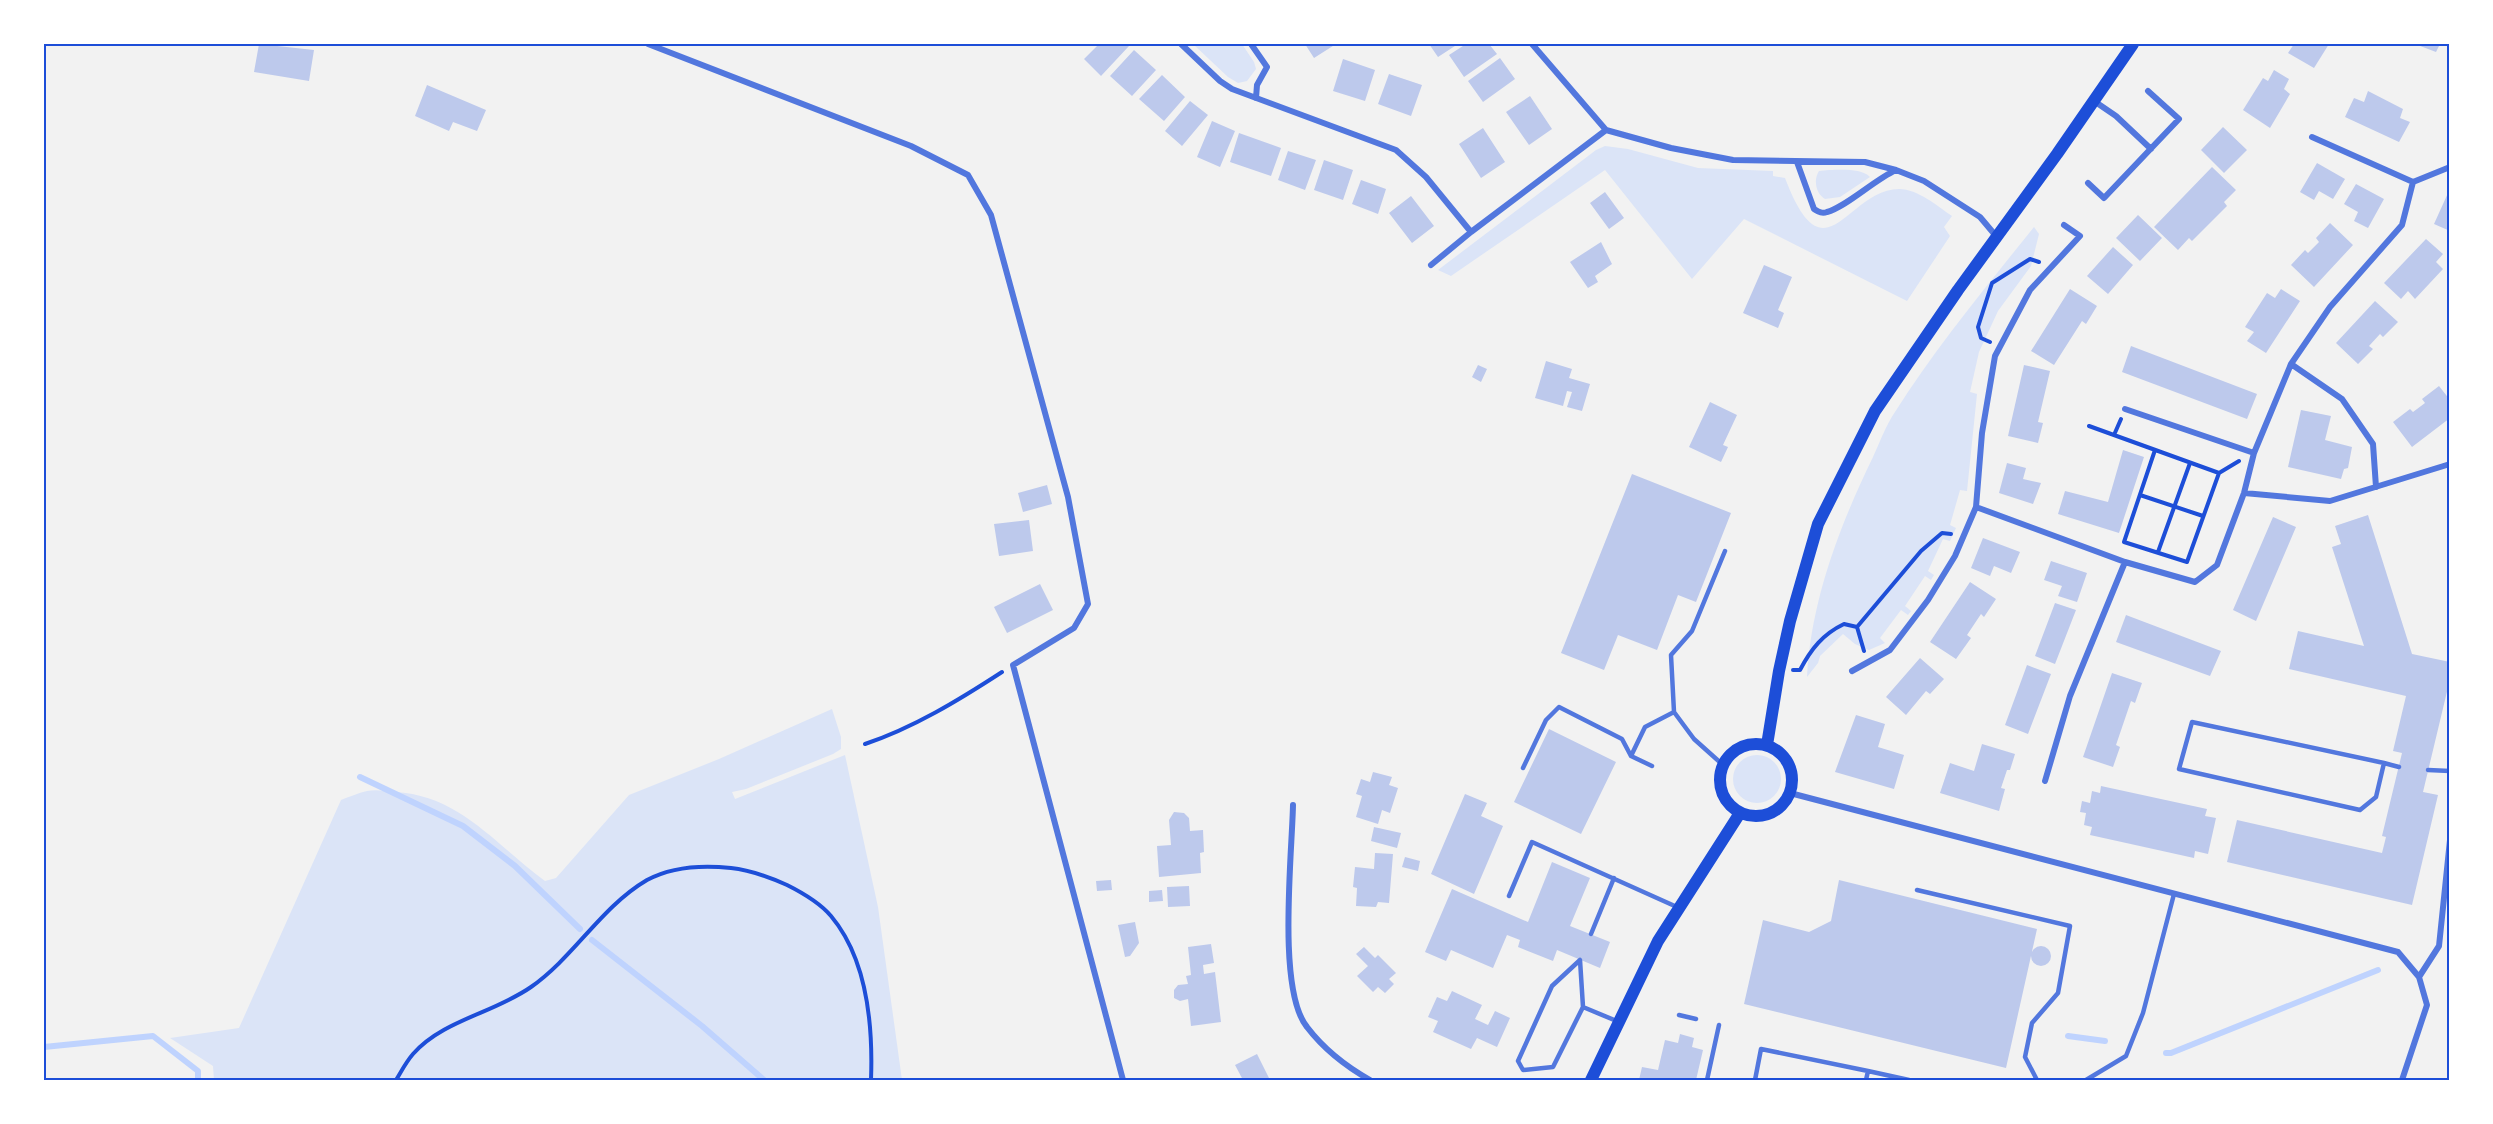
<svg xmlns="http://www.w3.org/2000/svg" width="2493" height="1124" viewBox="0 0 2493 1124" font-family="'Fira Sans',sans-serif">
<style>
.green{fill:#dbe4f7}
.lines{fill:none;stroke-linecap:round;stroke-linejoin:round}
.stream{stroke:#bfd3fe;stroke-width:6}
.building{fill:#bdc9ec}
.path{stroke:#1d4ed8;stroke-width:4}
.service{stroke:#5277de;stroke-width:4.5}
.minor{stroke:#5277de;stroke-width:6}
.secondary{stroke:#1d4ed8;stroke-width:12}
.neatline{fill:none;stroke:#1d4ed8;stroke-width:2}
</style>
<rect width="100%" height="100%" fill="#f2f2f2"/>
<path class="green" d="M1193 44H1242L1254 62 1256 69 1247 81 1238 83 1228 77Z
M1605 146 1628 149 1698 168 1773 171V176L1785 178C1825 283 1846 190 1899 189 1918 189 1937 206 1952 216L1944 227 1950 236 1907 301 1744 219 1692 279 1605 170 1451 276 1438 270 1596 150Z
M1829 170C1842 170 1861 168 1870 177L1840 197 1825 199C1816 194 1813 180 1819 171Z
M2034 227 2039 234 2031 266 1998 311 1979 352 1970 392 1977 394 1967 491 1960 490 1950 525 1956 528 1950 541 1943 539 1928 571 1934 575 1931 580 1925 576 1905 606 1911 611 1908 615 1901 610 1880 638 1885 643 1869 650 1855 644 1843 634 1820 656 1818 663 1807 677C1811 600 1840 525 1873 457 1880 442 1886 425 1895 412 1936 347 1986 287 2034 227Z
M832 709 841 737V749L833 754 746 789 732 792 735 799 845 755 878 907 902 1080H214L213 1066 170 1038 239 1028 341 800C349 797 358 793 367 791 375 789 386 791 395 792 459 795 496 845 545 881L556 878 629 795 719 759Z
M1733 779a24 24 0 1 1 48 0a24 24 0 1 1-48 0Z"/>
<g class="lines">
<path class="stream" d="M360 777 463 826 515 866 580 929
M592 940 702 1026 764 1080
M2068 1036 2105 1041
M44 1047 153 1036 198 1071V1080
M2166 1053H2171L2378 970"/>
</g>
<path class="building" d="M259 44 314 50 309 81 254 72Z
M1099 44H1127L1129 46 1101 76 1084 59Z
M1305 44H1336L1314 58Z
M1429 44H1458L1438 57Z
M1466 44H1489L1497 54 1464 77 1449 55Z
M2294 44H2329L2314 68 2288 53Z
M2415 44H2440L2436 52Z
M1134 50 1156 70 1132 96 1110 76Z
M1500 58 1515 79 1483 102 1468 81Z
M1343 59 1375 70 1365 101 1333 91Z
M2274 70 2289 79 2284 89 2290 94 2270 128 2243 110 2263 78 2268 81Z
M1389 74 1422 85 1411 116 1378 104Z
M1162 75 1185 97 1164 121 1139 99Z
M427 85 486 110 477 131 453 122 449 131 415 116Z
M2368 91 2403 109 2400 118 2410 122 2399 142 2345 117 2354 98 2364 102Z
M1530 96 1552 129 1529 145 1506 112Z
M1190 101 1208 115 1182 146 1165 131Z
M1212 121 1235 131 1220 167 1197 157Z
M2223 127 2247 150 2224 173 2201 150Z
M1483 128 1505 162 1481 178 1459 144Z
M1239 133 1281 148 1271 176 1230 162Z
M1288 151 1316 160 1305 190 1278 180Z
M1324 160 1353 170 1343 200 1314 190Z
M2317 163 2345 179 2333 199 2319 191 2314 200 2300 192Z
M2212 167 2236 190 2224 202 2227 206 2192 241 2189 238 2178 250 2154 227Z
M1361 180 1386 189 1378 214 1352 204Z
M2356 184 2384 199 2368 228 2354 221 2358 212 2344 204Z
M1605 192 1624 218 1609 229 1590 203Z
M2448 193 2450 194V231L2434 224Z
M1411 196 1434 226 1412 243 1389 213Z
M2138 215 2162 238 2140 261 2116 238Z
M2330 223 2353 245 2314 287 2291 265 2305 250 2308 253 2319 242 2316 238Z
M2426 239 2443 254 2436 262 2443 269 2415 299 2408 291 2401 299 2384 283Z
M1601 242 1612 264 1595 276 1598 282 1588 288 1570 262Z
M2113 247 2133 265 2108 294 2087 276Z
M1764 265 1792 277 1778 310 1784 313 1778 328 1743 313Z
M2070 289 2097 306 2086 324 2082 321 2054 365 2031 351Z
M2281 289 2300 301 2266 353 2247 341 2254 332 2245 327 2267 293 2275 298Z
M2375 301 2398 322 2383 337 2380 334 2369 346 2373 349 2358 364 2336 343Z
M2131 346 2257 394 2247 419 2122 372Z
M1546 361 1572 369 1569 378 1590 384 1582 411 1567 407 1572 392 1567 391 1563 406 1535 398Z
M1478 365 1487 369 1481 382 1472 377Z
M2024 365 2050 371 2038 422 2043 423 2038 443 2008 436Z
M2439 386 2450 400V418L2412 447 2393 422 2410 409 2413 412 2425 403 2422 399Z
M1710 402 1737 415 1723 445 1728 447 1721 462 1689 447Z
M2301 410 2331 416 2325 440 2352 447 2348 468 2344 469 2341 479 2288 467Z
M2123 450 2144 457 2119 533 2058 514 2065 491 2108 502Z
M2007 463 2026 468 2023 479 2041 483 2033 504 1999 493Z
M1632 474 1731 513 1696 602 1678 595 1657 650 1618 635 1604 670 1561 653Z
M1047 485 1052 504 1023 512 1018 493Z
M2368 515 2412 654 2450 662V679L2423 792 2438 795 2412 905 2227 862 2237 820 2382 853 2386 837 2382 836 2402 753 2393 751 2406 696 2289 669 2298 631 2364 646 2332 547 2341 544 2335 526Z
M2273 517 2296 527 2256 621 2233 610Z
M1029 520 1033 551 999 556 994 524Z
M1983 538 2020 552 2011 573 1994 566 1990 576 1971 568Z
M2051 561 2087 573 2077 602 2058 596 2062 586 2044 580Z
M1970 582 1996 599 1984 617 1981 614 1967 635 1971 638 1956 659 1930 642Z
M1040 584 1053 610 1007 633 994 607Z
M2055 603 2076 610 2055 664 2035 656Z
M2126 615 2221 651 2210 676 2116 642Z
M1920 658 1944 679 1930 694 1926 691 1906 715 1886 697Z
M2027 665 2051 674 2028 734 2005 725Z
M2112 673 2142 683 2135 703 2131 701 2116 745 2120 747 2113 767 2083 757Z
M1856 715 1885 724 1878 747 1904 755 1894 789 1835 772Z
M1549 729 1616 762 1581 834 1514 802Z
M1982 744 2015 754 2010 770H2007L2001 788 2005 789 1999 811 1940 793 1950 763 1974 771Z
M1373 772 1392 777 1389 785 1398 788 1390 813 1382 810 1378 824 1356 817 1362 796 1356 794 1361 779 1370 782Z
M2101 786 2207 809 2205 816 2216 818 2208 854 2195 851 2194 858 2090 835 2092 827 2084 825 2086 813 2080 812 2082 801 2090 803 2092 791 2100 793Z
M1465 794 1487 803 1481 816 1503 826 1474 894 1431 874Z
M1174 812 1184 813 1189 818 1190 831 1203 830 1204 852 1200 853 1201 873 1159 877 1157 846 1171 845 1169 820Z
M1374 827 1401 833 1397 848 1371 841Z
M1375 853 1393 854 1389 903 1378 902 1376 907 1356 906 1357 888 1353 887 1355 867 1374 869Z
M1405 857 1420 861 1418 871 1402 867Z
M1552 862 1590 878 1570 926 1610 942 1600 968 1557 950 1553 961 1518 947 1520 940 1507 935 1493 968 1451 950 1446 961 1425 952 1452 889 1528 922Z
M1111 880 1112 890 1097 891 1096 881Z
M1839 880 2037 929 2006 1068 1744 1004 1763 920 1809 932 1831 921Z
M1189 886 1190 906 1168 907 1167 887Z
M1162 890 1163 901 1149 902V891Z
M1135 922 1139 943 1130 956 1125 957 1118 925Z
M1211 944 1214 963 1203 965 1204 974 1215 972 1221 1022 1191 1026 1188 999 1180 1001 1174 998V990L1178 985 1188 984 1186 976 1191 975 1188 947Z
M2031 956a10 10 0 1 1 20 0a10 10 0 1 1-20 0Z
M1364 947 1375 958 1378 955 1396 973 1389 979 1394 984 1385 993 1378 987 1373 992 1357 976 1368 966 1356 954Z
M1452 991 1482 1005 1475 1019 1488 1025 1495 1011 1510 1018 1497 1047 1477 1038 1471 1049 1433 1032 1438 1021 1428 1017 1437 997 1447 1001Z
M1680 1034 1694 1038 1692 1047 1703 1050 1696 1080H1639L1642 1067 1658 1070 1665 1040 1678 1043Z
M1257 1054 1270 1080H1243L1235 1065Z"/>
<g class="lines">
<path class="path" d="M1990 342 1981 338 1978 327 1992 283 2030 259 2039 262
M2089 426 2219 473 2187 562 2124 542 2155 450
M2114 435 2121 419
M2219 473 2239 461
M2140 495 2203 516
M2158 552 2190 463
M1864 651 1857 627 1921 551 1942 533 1951 534
M1793 670H1800C1811 649 1823 634 1844 624L1857 627
M865 744C913 728 959 700 1002 672
M396 1080C401 1072 406 1062 413 1054 443 1020 494 1013 531 987 574 957 601 907 647 880 673 866 703 865 731 868 751 870 769 877 787 885 803 893 820 903 831 916 868 960 873 1026 871 1080"/>
<path class="service" d="M2384 763 2376 797 2360 810 2179 769 2192 722 2384 763 2399 767
M1723 765 1694 739 1674 712 1671 655 1692 631 1725 551
M1652 766 1631 756 1645 727 1674 712
M1523 768 1546 720 1559 707 1622 739 1631 756
M2428 770 2450 771
M1917 890 2070 926 2058 993 2032 1023 2025 1057 2037 1080
M1509 896 1532 842 1677 907
M1591 934 1614 878
M1580 960 1583 1007 1553 1067 1523 1070 1518 1061 1552 986Z
M1583 1007 1619 1022
M1679 1015 1696 1019
M1868 1071 1909 1080
M1707 1080 1719 1025
M1755 1080 1761 1049 1868 1071 1866 1080
M2086 1080 2126 1056 2143 1013 2174 894"/>
<path class="minor" d="M648 44 911 146 968 175 991 215 1068 497 1088 604 1074 628 1013 665 1123 1080
M1181 44 1220 81 1232 89 1396 150 1426 177 1471 232
M1251 44 1267 67 1257 85 1256 98
M1532 44 1606 130 1671 148 1733 160 1865 162 1896 170 1924 181 1980 217 1996 236
M2094 101 2116 116 2151 149
M2312 137 2413 182
M1797 162 1814 209C1819 212 1822 214 1827 212 1846 207 1874 180 1896 170
M2088 183 2104 198 2179 119 2148 91
M1431 265 1471 232 1606 130
M2291 364 2342 399 2373 444 2376 487
M2125 409 2254 453
M2244 493 2330 501 2450 464
M1976 507 2125 562 2195 582 2217 565 2244 493 2254 453 2291 364 2330 307 2402 225 2413 182 2450 167
M1852 671 1890 650 1928 600 1955 556 1976 507 1982 433 1995 356 2030 290 2080 236 2064 225
M2045 781 2070 696 2125 562
M1790 793 2398 952 2419 977 2427 1005 2402 1080
M1293 805C1292 855 1277 990 1307 1027 1323 1048 1347 1067 1370 1080
M2419 977 2439 946 2450 840"/>
<path class="secondary" d="M1720 780a36 36 0 1 1 72 0a36 36 0 1 1-72 0Z
M1767 745 1779 671 1790 621 1818 524 1875 411 1958 290 2057 154 2133 44
M1591 1080 1658 941 1740 813"/>
</g>
<rect width="2493" height="1124" fill="none" stroke="#ffffff" stroke-width="90"/>
<rect x="45" y="45" width="2403" height="1034" class="neatline"/>
</svg>
